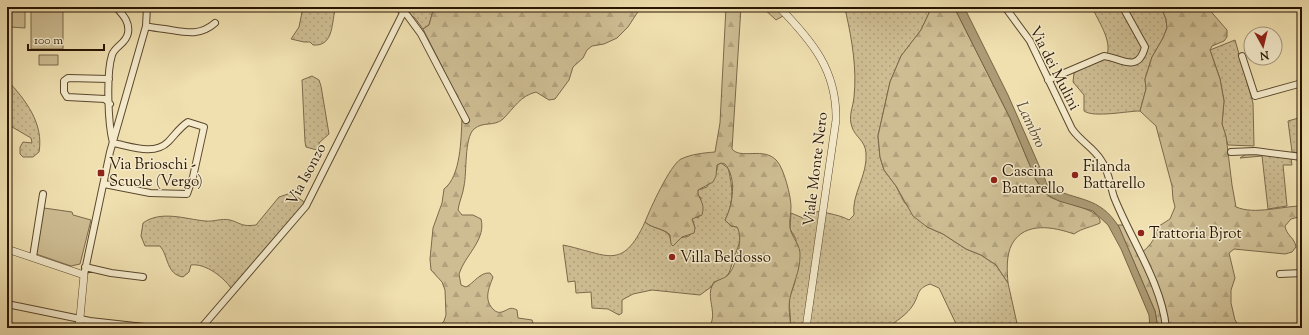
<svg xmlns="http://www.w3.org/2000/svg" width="1309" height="335" viewBox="0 0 1309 335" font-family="'Sorts Mill Goudy',serif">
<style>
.grass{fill:url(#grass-dots);stroke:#7b694b}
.forest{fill:url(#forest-firs);stroke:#7b694b}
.park{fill:#cebd93;stroke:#7b694b}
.water{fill:#ac9b75;stroke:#776547}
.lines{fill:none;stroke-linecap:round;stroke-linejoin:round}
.minor-casing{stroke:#5a482e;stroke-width:8}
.tertiary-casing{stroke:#5a482e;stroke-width:8}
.minor{stroke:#f5ebcc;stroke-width:6}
.tertiary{stroke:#f5ebcc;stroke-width:7}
.poi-dot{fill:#8f2418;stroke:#f5ebcc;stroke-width:1.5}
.labels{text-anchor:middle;stroke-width:3;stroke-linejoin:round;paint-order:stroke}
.street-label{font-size:15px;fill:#281503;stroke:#f5ebcc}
.poi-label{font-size:15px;fill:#281503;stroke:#f5ebcc;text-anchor:start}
.water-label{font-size:16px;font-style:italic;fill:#5d4b31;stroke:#f5ebcc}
</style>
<defs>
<pattern id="grass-dots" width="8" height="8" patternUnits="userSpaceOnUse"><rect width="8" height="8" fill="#cebd93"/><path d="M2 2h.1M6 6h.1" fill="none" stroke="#b1a27d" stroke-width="1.8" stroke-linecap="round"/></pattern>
<pattern id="forest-firs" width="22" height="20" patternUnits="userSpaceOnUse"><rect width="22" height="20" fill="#cebd93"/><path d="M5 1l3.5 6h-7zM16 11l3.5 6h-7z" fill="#b1a27d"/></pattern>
</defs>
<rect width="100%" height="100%" fill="#f0e0b0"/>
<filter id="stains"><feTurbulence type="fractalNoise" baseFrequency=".005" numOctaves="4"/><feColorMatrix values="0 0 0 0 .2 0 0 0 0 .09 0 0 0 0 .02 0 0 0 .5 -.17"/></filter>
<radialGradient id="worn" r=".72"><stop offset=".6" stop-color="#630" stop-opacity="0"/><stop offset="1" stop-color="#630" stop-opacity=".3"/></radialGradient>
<path class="grass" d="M303 7H336C331 20 335 47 313 45L310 42H304L291 39 299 27Z
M409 7H434L429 25 423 29 415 18 407 13Z
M843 7H930L929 13 921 30 901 56 890 82 878 136 880 157 884 170 896 186 904 202 927 227 943 234 966 249 981 255 996 265 1008 283 1018 328H958L939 288 930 284C916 289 920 294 913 305 908 314 895 322 887 328H791L789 299 795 282 796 239 790 229 791 213 803 218 819 211C830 214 840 215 849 220L854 215C851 195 868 175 866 153 865 140 855 137 852 127 848 116 853 108 854 97 857 69 852 40 846 13Z
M1092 7H1161L1166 19 1167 28 1163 38 1152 57 1145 79 1146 89 1140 111C1127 111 1094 118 1084 111V95L1073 82 1074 73 1107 55C1112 40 1098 21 1092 7Z
M1235 40 1253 103 1254 146 1228 145 1222 124 1224 101 1220 79 1210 50Z
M312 76 319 80 321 86 329 134 319 143V148L317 150 306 147 305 142 302 80Z
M7 80C26 100 44 124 39 152L33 157H23L20 154V147L23 142 32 143 31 138 7 124Z
M1302 117V153L1292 152 1288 121Z
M1248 153 1291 158 1292 165H1283L1287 206 1268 209 1262 156 1240 158Z
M721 163 728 168C733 187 734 203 725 220L731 226 737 227 740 232V241L729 273 725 278 714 282 711 287 700 295 652 290 633 294 622 300V313L619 315 608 309 592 308 591 292 576 293 575 281 568 282 563 245C607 254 622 272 645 222 654 230 669 228 671 240L689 236 695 228 692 218 699 217 701 198 697 194 698 190 707 187 717 170V165Z
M291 193 303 201 306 206 233 291C225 278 206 263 191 265L189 272 183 277C166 274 169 257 160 246H145L141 236 143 223C161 210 185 219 205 221 214 222 221 218 230 220 241 223 241 227 256 225L279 197Z"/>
<path class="forest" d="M434 7H641L628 27 617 38 604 44 592 46 587 50 583 58 573 67 569 80 555 99 549 100 536 92C520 96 514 108 503 119 494 127 483 121 474 129 464 138 467 173 464 186 463 194 459 202 458 210L462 215H473L481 219C486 238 468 253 461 269L459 274 461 285 466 287C474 283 480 272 490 273L493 277C489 288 483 300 494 310 496 312 499 313 502 312 508 310 510 306 517 310L518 318 532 320 535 328H493L479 323 474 328H438L444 321 446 315 445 290 442 282 431 270 430 259 433 228 442 203 444 189C461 176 461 139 462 118L465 112 423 29 429 25Z
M726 7H741L732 149C741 160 764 146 777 161 784 169 791 196 791 207 791 214 789 221 790 228 792 238 801 245 800 256 800 271 793 284 790 298 788 306 790 319 791 328H708C719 316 706 299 712 286 715 279 724 280 729 274 736 265 744 238 737 227L731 226 725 220C733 205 737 178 725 164L721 163 717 165 716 176 713 182 698 190C697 199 706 201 702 215L692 219 695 228 694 233 682 237 673 246 671 244 670 235C664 228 653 229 645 222 650 209 670 165 681 159 692 154 703 153 715 152L720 123Z
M762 7H779L783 16 776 20Z
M930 7H954L1010 118 1036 180C1040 186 1044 193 1050 197 1061 203 1103 209 1100 223 1092 227 1082 228 1074 234 1054 227 1025 221 1012 244 1006 255 1007 271 1008 283L996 265 981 255 966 249 943 234 927 227 913 216 896 186 884 170 880 157 878 136 890 82 901 56 921 30 929 13Z
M1161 7H1207L1227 30V37L1224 41 1212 46 1210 50 1220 79 1224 101 1222 124 1226 136 1232 185 1236 207C1255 215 1282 206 1302 206V216L1291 219 1285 226C1286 235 1295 238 1296 247L1292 252 1285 254 1234 249 1229 253 1235 278 1231 290V303L1235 320 1240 328H1158L1155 311 1118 225H1126L1142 252C1151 246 1156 236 1159 226L1170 219 1175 207 1173 199 1172 186 1156 126 1140 111 1146 89 1145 79 1152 57 1163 38 1167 28 1166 19Z"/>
<path class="park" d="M11 7H25V28L10 27Z
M31 7H63V49H31Z
M39 55H58V65H39Z
M44 208 72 212 73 215 91 220 80 264 71 266 36 254Z"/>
<path class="water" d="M954 7H964L1008 95 1048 186C1077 202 1099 195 1119 227L1155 311 1158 328H1150L1149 315 1121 249 1108 225 1093 211 1059 201 1049 196 1036 180 1010 118Z"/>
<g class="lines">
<defs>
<path id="minor" d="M397 7 407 15 421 34 466 120
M1005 7 1030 41 1072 129C1080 141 1094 148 1101 160 1109 171 1110 185 1114 197 1130 238 1162 284 1166 328
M146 26C152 28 159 28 165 29 184 32 199 37 215 23
M1242 56 1255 96 1302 83
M109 79 68 78 64 81V92L67 97 105 99 110 104
M1048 80 1104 56C1121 58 1138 74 1145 47L1125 11
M1231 152 1255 151 1302 157
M104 184 150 193 187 194 193 177 204 127 188 122C180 127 174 136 168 142 154 156 130 146 113 143 108 124 106 74 112 55 115 46 126 44 128 33 130 22 123 15 116 7
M33 257 43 194
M85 267 111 273 143 277
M1280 274 1302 273
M84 275 110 152 146 26 147 7
M7 304 90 321 144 327
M201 328 306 206 406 7"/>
<path id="tertiary" d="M779 7C812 41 837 70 836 120L806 328
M7 249 84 275 79 328"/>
</defs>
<use href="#minor" class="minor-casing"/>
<use href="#tertiary" class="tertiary-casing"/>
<use href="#minor" class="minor"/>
<use href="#tertiary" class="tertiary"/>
</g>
<g class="poi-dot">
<rect x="97" y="169" width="8" height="8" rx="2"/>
<circle cx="1075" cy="175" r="4"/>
<circle cx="994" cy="180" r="4"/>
<circle cx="1141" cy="233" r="4"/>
<circle cx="672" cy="257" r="4"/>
</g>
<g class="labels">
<g class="street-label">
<text transform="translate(1055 68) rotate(63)" y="5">Via dei Mulini</text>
<text transform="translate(815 169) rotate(-83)" y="5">Viale Monte Nero</text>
<text transform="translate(306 174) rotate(-62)" y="5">Via Isonzo</text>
</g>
<g class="poi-label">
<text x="109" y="169">Via Brioschi -<tspan x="109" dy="17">Scuole (Vergo)</tspan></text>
<text x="1083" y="171">Filanda<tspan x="1083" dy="17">Battarello</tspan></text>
<text x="1002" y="176">Cascina<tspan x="1002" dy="17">Battarello</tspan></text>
<text x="1149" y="238">Trattoria Bjrot</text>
<text x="680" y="262">Villa Beldosso</text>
</g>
<g class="water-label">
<text transform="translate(1032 124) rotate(65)" y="6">Lambro</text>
</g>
</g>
<rect width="1309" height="335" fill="none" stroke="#f0e0b0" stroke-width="24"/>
<rect x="8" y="8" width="1293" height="319" fill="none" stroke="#281503" stroke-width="2"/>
<rect x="12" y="12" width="1285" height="311" fill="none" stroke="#281503"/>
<g transform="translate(1263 46) rotate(172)"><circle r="19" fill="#f5ebcc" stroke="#a3957c"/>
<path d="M0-3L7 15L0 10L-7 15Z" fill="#8f2418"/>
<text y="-6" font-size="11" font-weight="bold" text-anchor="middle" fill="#281503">N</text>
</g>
<path d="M28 44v6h76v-6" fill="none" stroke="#281503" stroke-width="2"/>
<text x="34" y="44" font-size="12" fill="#281503" stroke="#f5ebcc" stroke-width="3" paint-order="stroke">100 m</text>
<rect width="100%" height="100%" filter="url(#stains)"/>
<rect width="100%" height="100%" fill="url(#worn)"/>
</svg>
